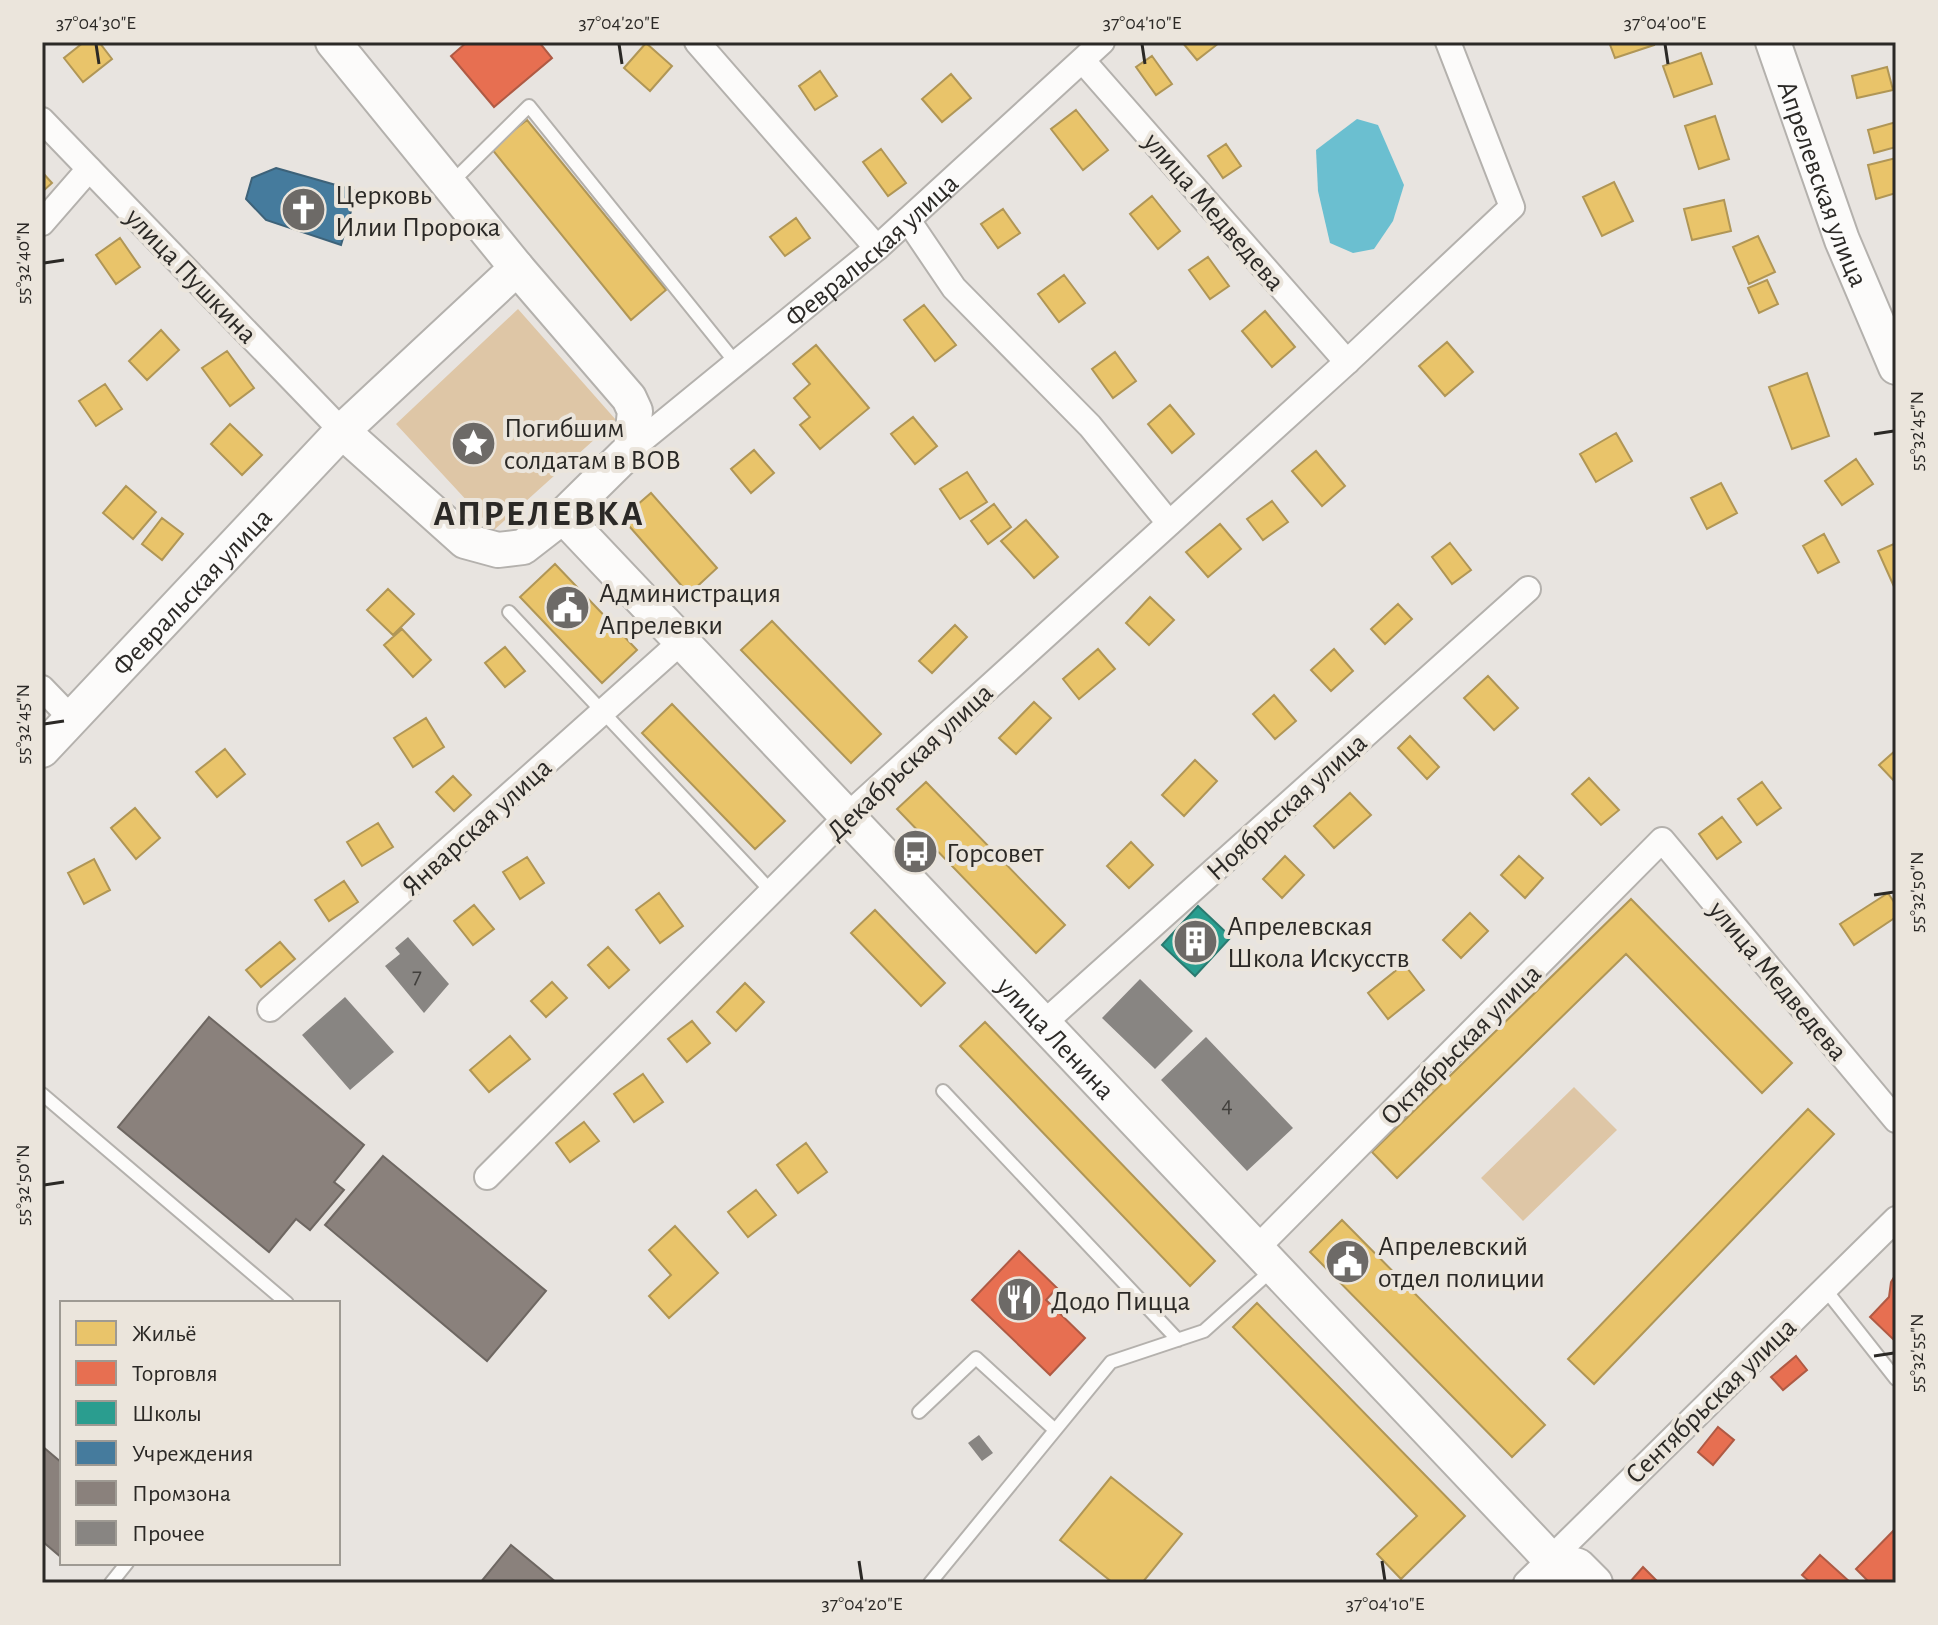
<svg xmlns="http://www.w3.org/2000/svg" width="1938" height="1625" viewBox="0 0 1938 1625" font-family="'Alegreya Sans',sans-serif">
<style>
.green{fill:#dec6a6}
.water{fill:#6bbfd0}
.homes{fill:#e9c46a;stroke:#b09656;stroke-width:2}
.shops{fill:#e76f51;stroke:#af5a44;stroke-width:2}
.schools{fill:#2a9d8f;stroke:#2a7a70;stroke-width:2}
.public{fill:#457b9d;stroke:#3d6279;stroke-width:2}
.industry{fill:#8a817c;stroke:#6e6762;stroke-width:2}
.building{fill:#888582}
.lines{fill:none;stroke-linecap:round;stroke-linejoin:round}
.lane-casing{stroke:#b4b1ad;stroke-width:16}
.street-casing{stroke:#b4b1ad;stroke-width:28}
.secondary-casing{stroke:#b4b1ad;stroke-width:38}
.lane{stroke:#fcfbfa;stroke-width:12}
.street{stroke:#fcfbfa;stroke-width:24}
.secondary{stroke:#fcfbfa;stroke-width:34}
.ticks{fill:none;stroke:#2b2926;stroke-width:3}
.labels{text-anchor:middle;stroke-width:8;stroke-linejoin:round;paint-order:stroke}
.number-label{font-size:24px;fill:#42403d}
.street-label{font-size:28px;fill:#2b2926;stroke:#ebe5dc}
.poi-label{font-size:28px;fill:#2b2926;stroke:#ebe5dc;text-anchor:start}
.district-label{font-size:36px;font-weight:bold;letter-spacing:2px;fill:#2b2926;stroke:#ebe5dc}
.neatline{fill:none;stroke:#2b2926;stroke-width:3}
.ticks-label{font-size:20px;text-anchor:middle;fill:#2b2926}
</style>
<rect width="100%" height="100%" fill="#e8e4e0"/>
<path class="green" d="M518 309 616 420 494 530 396 424Z
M1574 1087 1617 1130 1523 1221 1481 1178Z"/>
<path class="water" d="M1357 119 1378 125 1404 185 1393 221 1374 249 1353 253 1330 243 1318 191 1316 150Z"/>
<path class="homes" d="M84 42H99L112 59 83 82 64 58Z
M1182 42H1218L1219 43 1197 60Z
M1609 42H1653L1654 45 1615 58Z
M646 43 672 66 650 91 624 68Z
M1701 53 1712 84 1674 97 1663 66Z
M1152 56 1172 84 1156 95 1136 67Z
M1887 67 1893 90 1857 98 1852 76Z
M820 71 837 96 815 110 799 86Z
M951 74 971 98 942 122 922 99Z
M1076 110 1108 150 1083 170 1051 129Z
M1715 116 1729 159 1699 169 1685 126Z
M527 120 666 290 631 320 491 148Z
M1896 122V147L1874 153 1868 130Z
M1226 144 1241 166 1223 178 1208 156Z
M881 149 906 183 888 196 863 162Z
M1896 158V193L1876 199 1868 165Z
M42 172 52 183 42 192Z
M1614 182 1633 221 1602 236 1583 197Z
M1152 196 1180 231 1158 249 1130 214Z
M1724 200 1731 231 1692 240 1684 209Z
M1003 209 1020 233 998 248 981 224Z
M796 218 810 238 785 256 770 237Z
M1758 236 1775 272 1749 284 1733 247Z
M120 238 140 267 116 284 96 255Z
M1208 257 1229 286 1210 299 1189 270Z
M1064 275 1085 303 1059 322 1038 294Z
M1767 280 1778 304 1759 313 1748 288Z
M924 305 956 345 935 361 904 320Z
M1265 311 1295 347 1272 367 1242 331Z
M161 330 179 350 147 380 129 361Z
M1447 342 1473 372 1445 396 1419 366Z
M816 345 869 408 820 449 800 425 810 417 794 398 810 384 793 364Z
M227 351 254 388 230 406 202 368Z
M1115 352 1136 381 1113 398 1092 369Z
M1807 373 1829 436 1792 449 1769 387Z
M105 384 122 409 96 426 79 401Z
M1170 405 1194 434 1172 453 1148 424Z
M913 417 937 446 915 464 891 434Z
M230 424 262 455 242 475 211 444Z
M1616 433 1632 461 1596 482 1580 454Z
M754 450 774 473 751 493 731 469Z
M1316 451 1345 486 1322 506 1292 471Z
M1856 459 1873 484 1842 505 1825 481Z
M967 472 987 502 960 519 940 489Z
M1721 483 1737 513 1707 529 1691 498Z
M126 486 156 512 133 539 103 513Z
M651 493 717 568 689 594 622 518Z
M1272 501 1288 522 1263 540 1247 519Z
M994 504 1011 527 988 544 971 521Z
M162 518 183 534 162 560 142 544Z
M1026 520 1058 557 1034 578 1001 541Z
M1220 524 1241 549 1208 577 1186 552Z
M1824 534 1839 562 1818 573 1803 546Z
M1450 543 1471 570 1452 584 1432 557Z
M1896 543V591L1878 551Z
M555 564 637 650 602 683 520 597Z
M388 589 414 614 393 635 367 610Z
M1150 597 1174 620 1149 645 1126 623Z
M1398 604 1412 619 1385 644 1371 629Z
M772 621 881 734 851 763 741 650Z
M955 625 967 637 932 673 919 661Z
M402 629 431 660 413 677 384 645Z
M505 647 525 671 505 687 485 663Z
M1098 649 1115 669 1079 699 1063 679Z
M1334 649 1353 671 1331 691 1311 670Z
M1488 676 1518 708 1494 730 1464 698Z
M1274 695 1296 721 1275 739 1253 714Z
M1034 702 1051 718 1016 754 999 738Z
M672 704 785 821 755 849 642 733Z
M426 718 444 747 413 767 394 738Z
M1410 736 1439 767 1427 779 1398 748Z
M225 749 245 774 217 797 196 772Z
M1896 750V783L1879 765Z
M1195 760 1217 781 1184 816 1162 795Z
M453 776 471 795 454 811 436 792Z
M1589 778 1619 810 1601 825 1572 794Z
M926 782 1065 925 1036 953 897 809Z
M1762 782 1781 808 1757 825 1738 799Z
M1350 793 1371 815 1334 848 1314 826Z
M135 808 160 838 136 859 111 828Z
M1722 817 1741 842 1717 859 1699 834Z
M378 823 393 847 362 866 347 842Z
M1131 842 1153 865 1129 888 1107 866Z
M1285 856 1304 875 1282 898 1263 879Z
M1519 856 1543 878 1525 898 1501 875Z
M527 857 544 883 520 899 503 872Z
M94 859 110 890 84 904 68 873Z
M344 881 358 902 329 921 315 900Z
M659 893 683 926 660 943 636 910Z
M1888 893 1896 905V917L1854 945 1840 924Z
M1631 899 1792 1063 1762 1093 1626 954 1397 1178 1372 1152Z
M474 905 494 929 473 945 454 921Z
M875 910 945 983 921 1006 851 933Z
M1470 913 1488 931 1461 958 1443 940Z
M280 942 295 959 261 987 246 970Z
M608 947 629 970 609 988 588 965Z
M1404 964 1424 990 1388 1019 1368 993Z
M552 982 567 998 546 1017 531 1001Z
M745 983 764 1002 736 1031 717 1012Z
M692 1021 710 1043 687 1062 668 1039Z
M985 1022 1215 1261 1190 1286 960 1046Z
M510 1036 530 1059 489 1092 470 1070Z
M643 1074 663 1102 634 1122 614 1094Z
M1808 1109 1834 1134 1594 1384 1568 1359Z
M584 1122 599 1141 570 1162 556 1143Z
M806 1143 827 1172 798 1193 777 1165Z
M756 1190 776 1215 748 1237 728 1212Z
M1342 1220 1545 1425 1512 1457 1310 1252Z
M675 1226 718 1273 669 1318 649 1296 671 1275 649 1250Z
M1257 1303 1465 1516 1401 1579 1377 1554 1417 1516 1233 1327Z
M1111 1477 1182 1534 1142 1583H1113L1060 1540Z"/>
<path class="shops" d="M467 42H539L552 58 494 107 451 56Z
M1019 1251 1057 1288 1046 1300 1085 1338 1050 1375 972 1300Z
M1896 1274V1342L1870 1317 1889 1297 1891 1282Z
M1796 1356 1807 1370 1783 1390 1771 1377Z
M1718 1427 1734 1440 1713 1465 1698 1452Z
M1896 1528V1583H1870L1856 1569Z
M1820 1555 1851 1583H1811L1802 1575Z
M1643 1567 1659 1583H1629Z"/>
<path class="schools" d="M1198 906 1231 937 1195 976 1162 945Z"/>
<path class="public" d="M276 168 357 191 341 245 266 220 246 199 252 178Z"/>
<path class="industry" d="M209 1017 364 1145 334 1182 344 1190 310 1230 296 1219 269 1252 118 1127Z
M383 1156 546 1291 487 1361 325 1225Z
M42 1446 62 1463V1558L42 1541Z
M511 1545 557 1583H480Z"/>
<path class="building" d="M408 937 449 984 424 1013 385 966 400 954 395 948Z
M1140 979 1193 1031 1155 1069 1102 1018Z
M345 997 394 1052 350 1090 302 1035Z
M1206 1037 1293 1128 1247 1171 1161 1080Z
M979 1435 993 1453 982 1461 968 1443Z"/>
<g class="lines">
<defs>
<path id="lane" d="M450 184 529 106 736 363
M509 612 771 891
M943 1091 1178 1340
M42 1094 287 1303
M1825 1289 1896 1379
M919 1412 976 1358 1055 1430
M111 1583 127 1563
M930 1583 1111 1362 1204 1331 1273 1269"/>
<g id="street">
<path d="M697 42 877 248"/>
<path d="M1083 61 1347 362"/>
<path d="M42 120 342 431"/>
<path d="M908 220 954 288 1090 426 1169 523"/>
<path d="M42 223 89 169"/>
<path id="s1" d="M631 449 877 248 1102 42"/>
<path d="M42 688 72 719"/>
<path d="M270 1009 682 641"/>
<path d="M1045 1022 1528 589"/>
<path d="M487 1177 848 815 1347 362 1512 207 1448 42"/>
<path d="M1257 1248 1662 840 1896 1120"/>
<path d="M1526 1583 1896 1219"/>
</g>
<g id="secondary">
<path d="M333 42 517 268 629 398 635 411 631 449 563 516 523 547 498 550 465 541 342 431"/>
<path id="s2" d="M1773 42 1842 240 1896 367"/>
<path id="s3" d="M563 516 1537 1545 1549 1558 1556 1583"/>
<path id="s4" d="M42 750 342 431 517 268"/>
<path d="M1549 1558 1578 1566 1595 1583"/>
</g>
</defs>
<use href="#lane" class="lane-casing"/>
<use href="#street" class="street-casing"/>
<use href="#secondary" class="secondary-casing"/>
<use href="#lane" class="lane"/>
<use href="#street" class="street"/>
<use href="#secondary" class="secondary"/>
</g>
<path class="ticks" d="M96 44 99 64M619 44 622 64M1142 44 1145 64M1665 44 1668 64M44 263 64 260M1874 434 1894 431M44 724 64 721M1874 895 1894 892M44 1185 64 1182M1874 1356 1894 1353M859 1561 862 1581M1382 1561 1385 1581"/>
<defs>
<symbol id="church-disc" viewBox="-11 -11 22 22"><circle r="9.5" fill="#6d6a67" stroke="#ebe5dc"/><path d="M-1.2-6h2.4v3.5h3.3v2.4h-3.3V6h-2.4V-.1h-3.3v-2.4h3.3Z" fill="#fff"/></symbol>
<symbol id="sight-disc" viewBox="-11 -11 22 22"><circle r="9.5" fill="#6d6a67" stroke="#ebe5dc"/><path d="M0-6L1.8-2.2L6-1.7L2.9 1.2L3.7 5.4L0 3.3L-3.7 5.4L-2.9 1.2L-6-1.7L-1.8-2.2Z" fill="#fff"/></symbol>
<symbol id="civic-disc" viewBox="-11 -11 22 22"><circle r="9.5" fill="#6d6a67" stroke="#ebe5dc"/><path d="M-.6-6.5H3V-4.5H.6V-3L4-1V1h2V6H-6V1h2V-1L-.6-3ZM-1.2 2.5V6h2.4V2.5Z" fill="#fff"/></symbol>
<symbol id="bus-disc" viewBox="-11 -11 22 22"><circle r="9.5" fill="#6d6a67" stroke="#ebe5dc"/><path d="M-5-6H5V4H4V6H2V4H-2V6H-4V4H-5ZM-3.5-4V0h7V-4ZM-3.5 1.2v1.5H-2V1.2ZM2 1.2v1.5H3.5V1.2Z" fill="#fff"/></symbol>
<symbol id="building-disc" viewBox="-11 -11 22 22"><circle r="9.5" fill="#6d6a67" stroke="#ebe5dc"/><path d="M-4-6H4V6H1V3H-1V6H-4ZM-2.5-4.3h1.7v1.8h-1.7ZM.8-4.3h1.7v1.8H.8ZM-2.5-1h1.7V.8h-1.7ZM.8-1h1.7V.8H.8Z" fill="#fff"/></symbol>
<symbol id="restaurant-disc" viewBox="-11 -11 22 22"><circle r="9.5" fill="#6d6a67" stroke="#ebe5dc"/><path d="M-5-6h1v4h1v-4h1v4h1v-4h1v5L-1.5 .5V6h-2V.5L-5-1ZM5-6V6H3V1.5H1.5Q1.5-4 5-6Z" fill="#fff"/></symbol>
</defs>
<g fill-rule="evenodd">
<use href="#church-disc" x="278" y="184" width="51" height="51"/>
<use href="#sight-disc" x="448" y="418" width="51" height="51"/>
<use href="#civic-disc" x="542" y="582" width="51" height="51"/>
<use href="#bus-disc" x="890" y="826" width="51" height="51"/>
<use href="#building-disc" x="1170" y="916" width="51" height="51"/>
<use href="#civic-disc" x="1322" y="1236" width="51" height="51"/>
<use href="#restaurant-disc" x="994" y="1274" width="51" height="51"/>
</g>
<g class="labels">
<g class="number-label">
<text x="417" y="983">7</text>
<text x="1227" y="1112">4</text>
</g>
<g class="street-label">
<text dy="10" stroke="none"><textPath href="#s2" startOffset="150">Апрелевская улица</textPath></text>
<text transform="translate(1215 211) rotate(49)" y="10">улица Медведева</text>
<text dy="10" stroke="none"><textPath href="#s1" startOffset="312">Февральская улица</textPath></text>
<text transform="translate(192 275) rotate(46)" y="10">улица Пушкина</text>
<text dy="10" stroke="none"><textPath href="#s4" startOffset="218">Февральская улица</textPath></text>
<text transform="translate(909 761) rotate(-43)" y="10">Декабрьская улица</text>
<text transform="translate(1286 806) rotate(-42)" y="10">Ноябрьская улица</text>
<text transform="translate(476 826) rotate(-42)" y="10">Январская улица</text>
<text transform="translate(1779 980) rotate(50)" y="10">улица Медведева</text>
<text dy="10" stroke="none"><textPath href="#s3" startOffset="718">улица Ленина</textPath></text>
<text transform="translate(1460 1044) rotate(-45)" y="10">Октябрьская улица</text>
<text transform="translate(1710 1400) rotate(-44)" y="10">Сентябрьская улица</text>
</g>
<g class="poi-label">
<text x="335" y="204">Церковь<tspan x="335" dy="32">Илии Пророка</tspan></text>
<text x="504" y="437">Погибшим<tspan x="504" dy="32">солдатам в ВОВ</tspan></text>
<text x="599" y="602">Администрация<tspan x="599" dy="32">Апрелевки</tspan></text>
<text x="946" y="862">Горсовет</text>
<text x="1227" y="935">Апрелевская<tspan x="1227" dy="32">Школа Искусств</tspan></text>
<text x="1378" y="1255">Апрелевский<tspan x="1378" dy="32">отдел полиции</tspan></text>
<text x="1051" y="1310">Додо Пицца</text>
</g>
<g class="district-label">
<text x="539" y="525">АПРЕЛЕВКА</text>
</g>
</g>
<rect width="1938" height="1625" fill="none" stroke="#ebe5dc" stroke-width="88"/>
<rect x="60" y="1301" width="280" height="264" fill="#ebe5dc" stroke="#9e9a93" stroke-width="2"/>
<rect x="76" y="1321" width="40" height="24" fill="#e9c46a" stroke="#9e9a93" stroke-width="2"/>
<text x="132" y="1341" font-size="24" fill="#2b2926">Жильё</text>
<rect x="76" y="1361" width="40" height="24" fill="#e76f51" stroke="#9e9a93" stroke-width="2"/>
<text x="132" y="1381" font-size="24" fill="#2b2926">Торговля</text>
<rect x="76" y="1401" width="40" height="24" fill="#2a9d8f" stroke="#9e9a93" stroke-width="2"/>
<text x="132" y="1421" font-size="24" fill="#2b2926">Школы</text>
<rect x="76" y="1441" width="40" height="24" fill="#457b9d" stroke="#9e9a93" stroke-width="2"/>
<text x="132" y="1461" font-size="24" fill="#2b2926">Учреждения</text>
<rect x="76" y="1481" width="40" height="24" fill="#8a817c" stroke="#9e9a93" stroke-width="2"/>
<text x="132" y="1501" font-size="24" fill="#2b2926">Промзона</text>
<rect x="76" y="1521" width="40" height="24" fill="#888582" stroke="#9e9a93" stroke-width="2"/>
<text x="132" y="1541" font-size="24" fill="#2b2926">Прочее</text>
<rect x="44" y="44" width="1850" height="1537" class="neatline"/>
<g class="ticks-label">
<text x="96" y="29">37°04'30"E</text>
<text x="619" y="29">37°04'20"E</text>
<text x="1142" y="29">37°04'10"E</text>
<text x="1665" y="29">37°04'00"E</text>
<text transform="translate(22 263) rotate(-90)" y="7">55°32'40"N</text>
<text transform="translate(1916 431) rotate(-90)" y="7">55°32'45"N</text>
<text transform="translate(22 724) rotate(-90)" y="7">55°32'45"N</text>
<text transform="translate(1916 892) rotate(-90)" y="7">55°32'50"N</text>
<text transform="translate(22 1185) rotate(-90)" y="7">55°32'50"N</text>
<text transform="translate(1916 1353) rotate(-90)" y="7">55°32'55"N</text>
<text x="862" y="1610">37°04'20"E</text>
<text x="1385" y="1610">37°04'10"E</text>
</g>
</svg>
